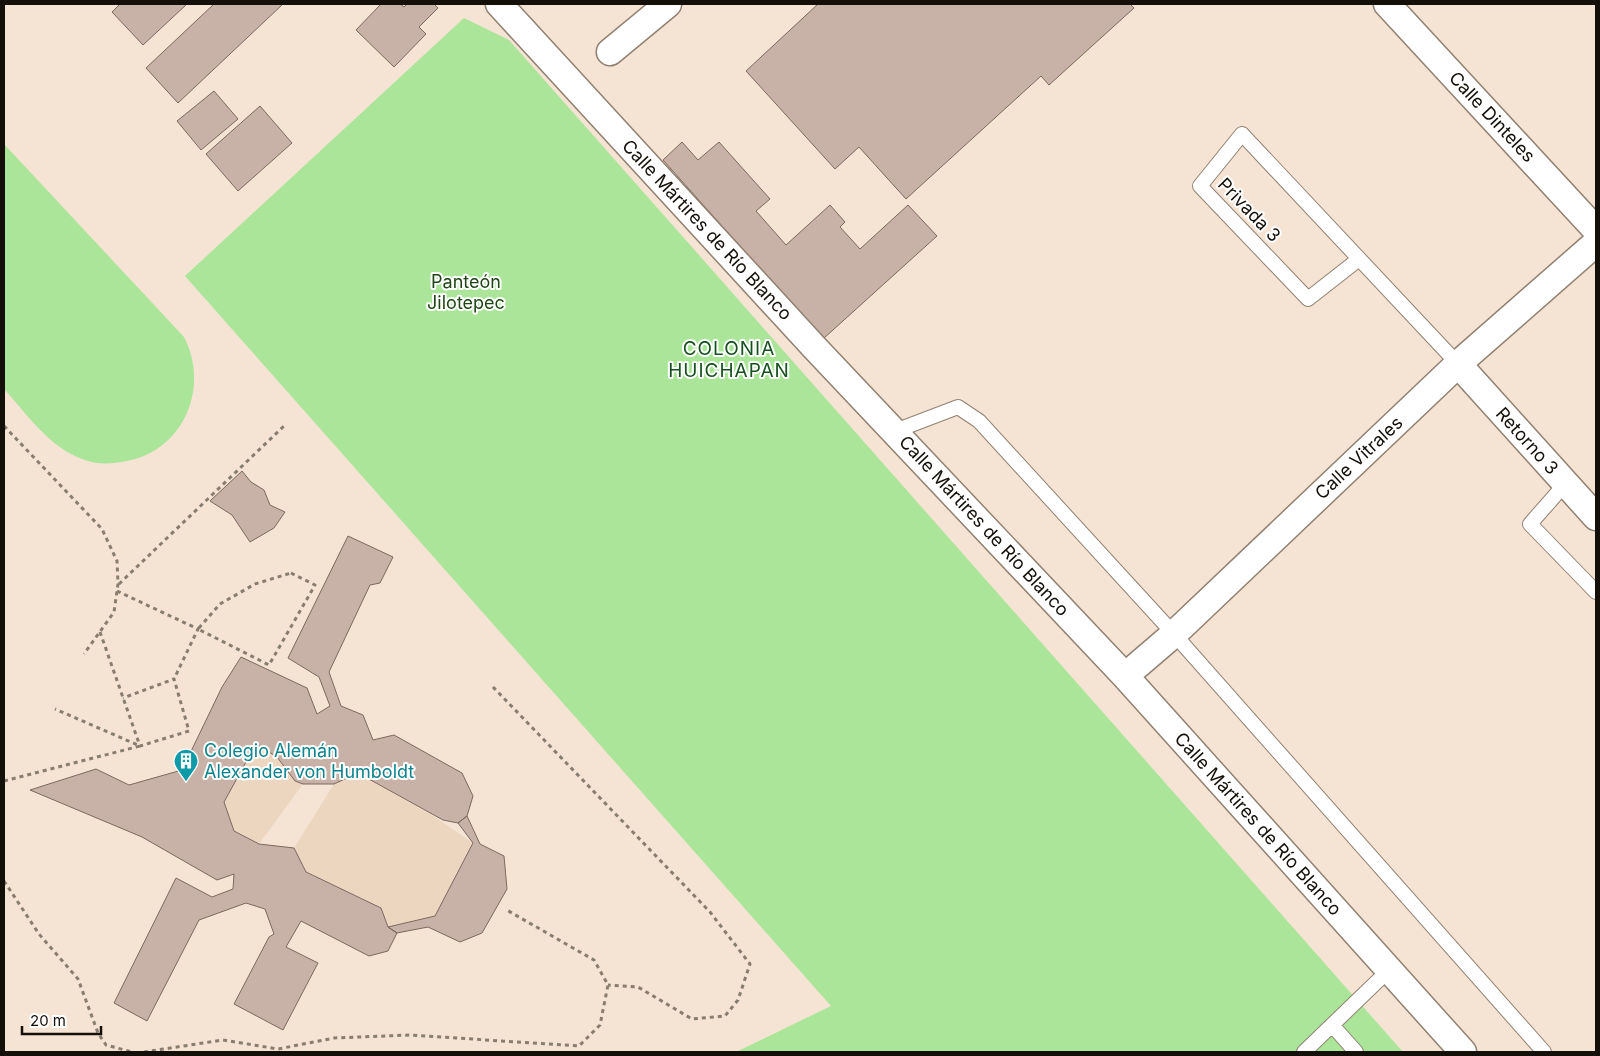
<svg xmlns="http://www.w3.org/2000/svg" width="1600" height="1056" viewBox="0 0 1600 1056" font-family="Inter,sans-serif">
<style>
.built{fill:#edd6c0}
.green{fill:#aae59a}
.building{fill:#c8b2a8;stroke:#7c685f}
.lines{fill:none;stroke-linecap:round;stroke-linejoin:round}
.lane-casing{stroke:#918172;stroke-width:16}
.street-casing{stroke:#918172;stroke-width:29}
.path{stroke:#887d71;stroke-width:3;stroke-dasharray:4 4;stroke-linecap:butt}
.lane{stroke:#fff;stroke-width:14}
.street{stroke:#fff;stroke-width:26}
.labels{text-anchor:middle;stroke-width:4;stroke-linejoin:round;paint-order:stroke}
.street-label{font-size:18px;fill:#140f09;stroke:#fff}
.park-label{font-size:18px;fill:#204615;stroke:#fff}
.culture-label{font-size:18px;fill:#0d838f;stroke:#fff;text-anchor:start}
.neighbourhood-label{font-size:19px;letter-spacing:1px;fill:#17511f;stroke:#fff}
</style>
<rect width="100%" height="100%" fill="#f5e4d3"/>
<path class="built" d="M256 744 277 757 295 781 303 784 259 844 234 831 224 802Z
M358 773 432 815 473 843 435 916 388 927 381 908 306 872 294 848 334 784Z"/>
<path class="green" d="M464 18 509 40 1403 1052H736L831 1006 185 276Z
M4 144 184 337C210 387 184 450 127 461 111 464 97 465 82 459 49 447 27 414 4 389Z"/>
<path class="building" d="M120 4H187L143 45 112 12Z
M214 4H283L178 103 146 68Z
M381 4H400L404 7 407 4H434L438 8 419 27 426 34 394 67 356 30Z
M818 4H1130L1134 8 1049 85 1041 76 906 199 859 147 835 169 746 71Z
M214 91 238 119 201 150 177 121Z
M260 106 292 143 238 191 206 154Z
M682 142 698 160 719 142 770 199 756 211 786 245 830 205 845 222 840 227 860 249 908 205 937 236 823 339 663 160Z
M242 471 251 482 264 490 270 505 285 512 274 528 250 542 232 515 210 501Z
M348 536 393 557 380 583 370 585 329 672 341 706 363 715 373 740 394 735 462 773 473 796 467 816 458 823 443 820 358 773 334 784H303L295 781 277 757 256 744 224 802 234 831 259 844 294 848 306 872 381 908 388 927 397 933 388 951 369 956 301 921 286 947 318 963 283 1030 234 1004 269 937 274 934 265 909 246 903 199 920 147 1021 114 1003 176 878 212 897 233 889 234 874 217 880 142 837 30 790 96 769 129 785 182 770 222 687 241 657 307 688 317 714 330 706 319 677 288 658Z
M467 816 480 844 504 856 507 889 482 933 460 942 428 927 397 933 388 927 435 916 473 843 458 823Z"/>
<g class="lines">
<defs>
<path id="lane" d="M1359 259 1308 299 1200 186 1242 134 1458 364
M895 431 958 407 979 421 1174 634 1544 1052
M1566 483 1530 524 1596 592
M1332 1025 1356 1052
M1304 1052 1389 970"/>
<path id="street" d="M499 4 815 348 1125 676 1463 1052
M1387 4 1596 230
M610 52 668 4
M1458 364 1596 517
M1125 676 1174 634 1458 364 1596 243"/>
</defs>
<use href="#lane" class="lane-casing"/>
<use href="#street" class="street-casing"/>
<path class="path" d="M4 426 102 529 117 561 118 584 114 612 84 654
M291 573 315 585 269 665 198 629 220 604 255 584Z
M119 584 285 425
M117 591 198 629 174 679
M100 632 140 746 189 731 174 679 123 698
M493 687 710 912 750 964 738 1000 725 1016 692 1019 638 987 608 985
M4 781 140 746 55 709
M4 881 39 934 78 979 98 1033 106 1045 132 1052
M144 1052 223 1040 278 1049 334 1038 410 1035 579 1046 600 1025 608 985 594 960 505 909"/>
<use href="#lane" class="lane"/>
<use href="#street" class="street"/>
</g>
<defs>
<symbol id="building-pin" viewBox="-11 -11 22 30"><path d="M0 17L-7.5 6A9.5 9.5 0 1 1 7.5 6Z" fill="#0f9aa8" stroke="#fff"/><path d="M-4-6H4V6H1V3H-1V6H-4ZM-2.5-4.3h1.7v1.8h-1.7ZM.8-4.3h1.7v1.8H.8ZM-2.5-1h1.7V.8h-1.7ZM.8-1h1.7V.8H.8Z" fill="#fff"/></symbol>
</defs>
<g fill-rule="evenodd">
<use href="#building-pin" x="172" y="747" width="28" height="38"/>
</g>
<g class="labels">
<g class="street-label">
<text transform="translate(1492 117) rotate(47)" y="6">Calle Dinteles</text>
<text transform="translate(1249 210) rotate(46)" y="6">Privada 3</text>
<text transform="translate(707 230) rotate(47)" y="6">Calle Mártires de Río Blanco</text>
<text transform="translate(1527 441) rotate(48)" y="6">Retorno 3</text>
<text transform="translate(1359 458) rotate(-43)" y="6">Calle Vitrales</text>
<text transform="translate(984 526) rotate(47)" y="6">Calle Mártires de Río Blanco</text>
<text transform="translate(1258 824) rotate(48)" y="6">Calle Mártires de Río Blanco</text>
</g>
<g class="park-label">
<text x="466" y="288">Panteón<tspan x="466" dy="21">Jilotepec</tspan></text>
</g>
<g class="culture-label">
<text x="204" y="757">Colegio Alemán<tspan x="204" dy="21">Alexander von Humboldt</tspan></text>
</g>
<g class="neighbourhood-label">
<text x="729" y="355">COLONIA<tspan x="729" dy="22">HUICHAPAN</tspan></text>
</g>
</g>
<rect width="1600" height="1056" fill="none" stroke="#140f09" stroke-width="10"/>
<path d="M22 1026v8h79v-8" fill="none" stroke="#140f09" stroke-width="2.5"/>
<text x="30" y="1026" font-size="15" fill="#140f09" stroke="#ffffff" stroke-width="4" paint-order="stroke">20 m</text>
</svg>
